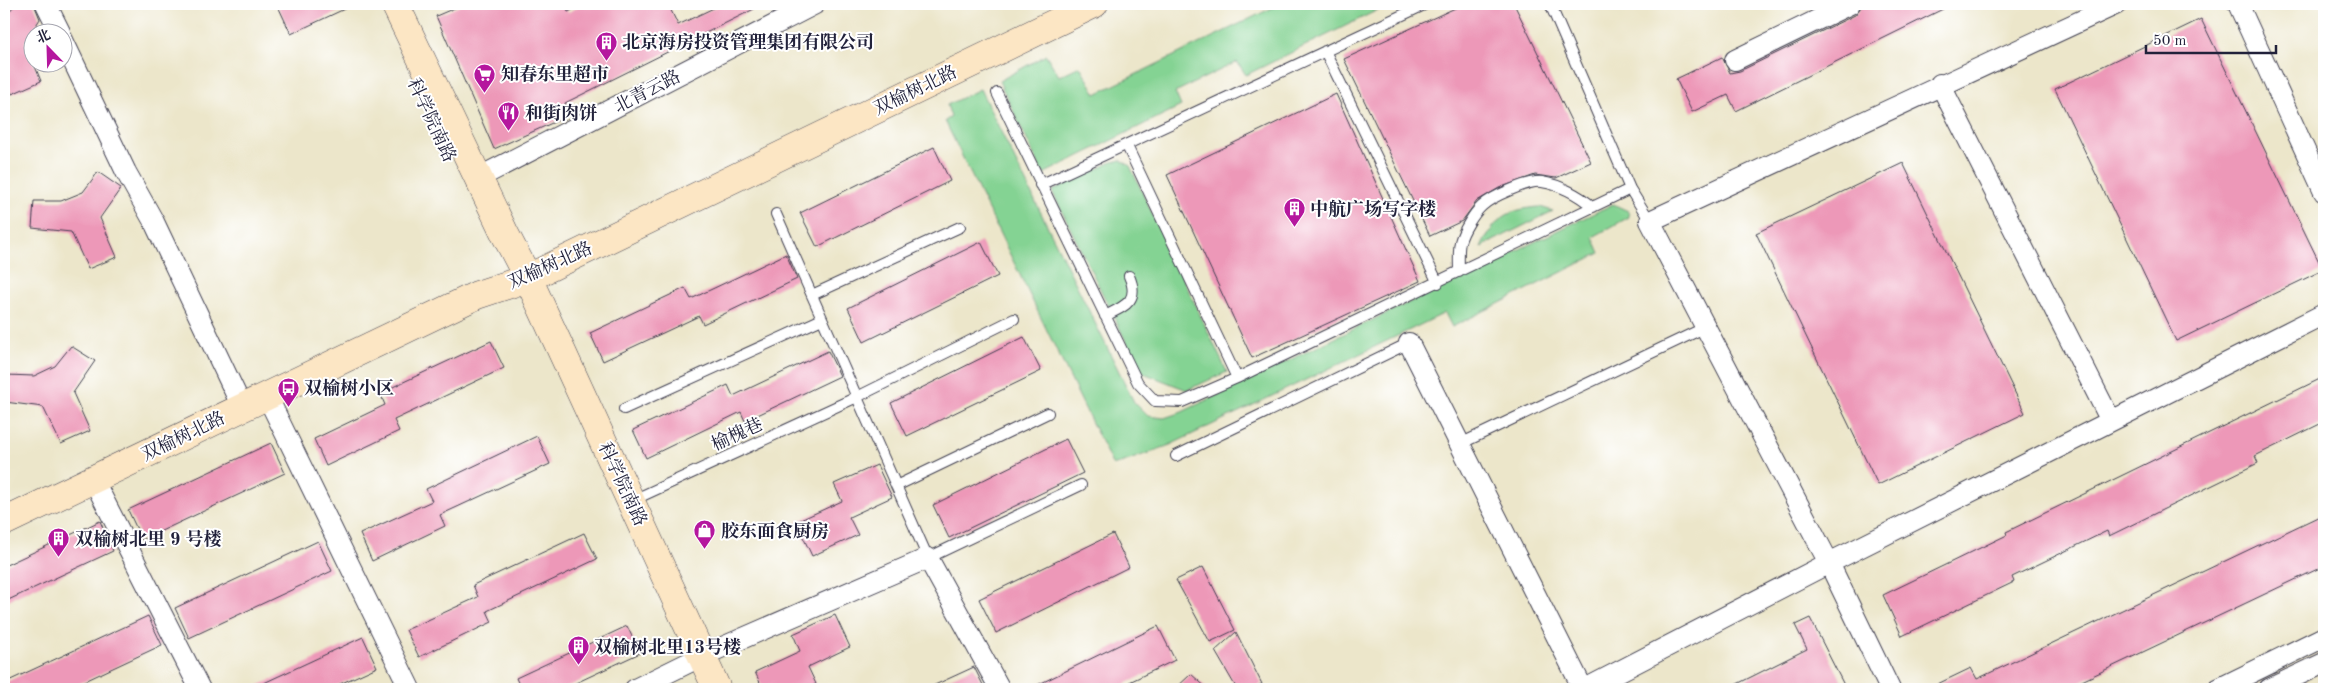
<svg xmlns="http://www.w3.org/2000/svg" width="2328" height="693" viewBox="0 0 2328 693" font-family="'Old Standard TT','Noto Serif SC',serif">
<style>
.green{fill:#84d393;stroke:#537a67}
.building{fill:#ed98b8}
.lines{fill:none;stroke-linecap:round;stroke-linejoin:round}
.lane-casing{stroke:#403f50;stroke-width:12}
.street-casing{stroke:#403f50;stroke-width:22}
.secondary-casing{stroke:#403f50;stroke-width:29}
.lane{stroke:#fff;stroke-width:10}
.street{stroke:#fff;stroke-width:20}
.secondary{stroke:#fce6c4;stroke-width:28}
.labels{text-anchor:middle;stroke-width:4;stroke-linejoin:round;paint-order:stroke}
.poi-label{font-size:18px;font-weight:bold;fill:#22223b;stroke:#fff;text-anchor:start}
.street-label{font-size:18px;fill:#22223b;stroke:#fff}
</style>
<rect width="100%" height="100%" fill="#fff"/>
<filter id="ink" filterUnits="userSpaceOnUse"><feTurbulence type="fractalNoise" baseFrequency=".02" numOctaves="2"/><feDisplacementMap in="SourceGraphic" scale="10" xChannelSelector="R" yChannelSelector="G"/><feConvolveMatrix kernelMatrix="1 2 1 2 8 2 1 2 1" color-interpolation-filters="sRGB"/></filter>
<filter id="wash" filterUnits="userSpaceOnUse"><feTurbulence type="fractalNoise" baseFrequency=".0096" numOctaves="4" result="noise"/><feDisplacementMap in="SourceGraphic" scale="20" xChannelSelector="R" yChannelSelector="G"/><feGaussianBlur stdDeviation="1.12" result="paint"/><feColorMatrix in="noise" values="0 0 0 0 0 0 0 0 0 0 0 0 0 0 0 0 0 1.4 0 .05"/><feComposite in="paint" operator="in"/></filter>
<g filter="url(#wash)">
<rect width="100%" height="100%" fill="#ece6ca"/>
<path class="green" d="M1280 4H1390L1246 75 1237 62 1175 92 1181 106 1043 174 999 81 1046 55 1059 76 1080 66 1096 94Z
M980 89 1134 402 1148 416 1164 418 1182 412 1613 204 1628 211 1629 217 1593 237 1600 253 1452 327 1445 313 1170 445 1113 466 945 121 951 117 947 105Z
M1121 160 1130 166 1227 372 1187 390 1141 372 1052 191 1112 162Z
M1540 207 1553 211 1481 247C1496 218 1507 209 1540 207Z"/>
<g id="blocks">
<path class="building" d="M16 4H34L40 19 25 42 41 81 12 94 4 76V17Z
M277 4H355L291 34Z
M464 4H564L568 12 585 4H668L678 25 722 4H764L565 103 570 115 494 149 436 16Z
M1464 4H1514L1591 162 1556 178 1535 175 1499 188 1477 201 1462 221 1430 236 1344 59Z
M1868 4H1953L1736 111 1728 95 1692 112 1676 79 1722 57 1730 73 1740 71 1855 15 1861 7Z
M2201 19 2323 270 2176 341 2055 89Z
M1336 94 1420 281 1252 358 1167 175Z
M934 147 950 181 817 247 800 213Z
M1903 163 2025 413 1878 485 1756 233Z
M98 172 121 188 100 218 117 257 88 269 71 232 32 228 34 201H61L83 192Z
M981 242 998 276 864 342 848 308Z
M786 254 797 279 703 324 699 316 603 361 590 333 685 288 691 299Z
M1024 337 1041 371 907 436 891 403Z
M491 341 504 368 394 420 399 431 326 466 314 439 385 405 380 393Z
M71 346 95 361 73 393 90 431 61 444 43 407 5 402 6 375 34 376 55 366Z
M828 351 840 376 745 421 741 412 646 458 633 430 728 385 733 396Z
M2324 377V422L2255 456 2258 463 2109 536 2107 531 2012 577 2014 582 1902 636 1883 595 2007 535 2006 532Z
M537 436 550 464 440 515 445 526 372 561 360 534 432 501 426 489Z
M1066 439 1083 473 949 538 933 505Z
M271 443 285 473 142 540 128 510Z
M877 465 892 497 849 517 858 535 812 556 796 522 842 501 834 484Z
M2324 514V566L2065 689H1927L1971 668 1977 679Z
M100 521 113 551 4 602V566Z
M584 533 597 559 487 611 492 622 419 657 406 630 478 597 473 585Z
M1113 534 1129 567 996 633 979 599Z
M318 541 332 571 189 638 175 608Z
M1203 567 1235 630 1210 642 1176 580Z
M835 615 850 647 808 667 816 684 806 689H763L755 672 800 651 793 634Z
M148 616 162 645 68 689H4V683Z
M1810 618 1846 689H1727L1807 649 1795 625Z
M627 626 640 653 563 689H521L516 678Z
M1158 626 1175 660 1115 689H1029Z
M1236 632 1262 684 1250 689H1237L1215 651Z
M363 637 377 667 329 689H251Z
M974 667 985 689H926Z
M1191 674 1208 689H1175Z"/>
</g>
</g>
<g filter="url(#ink)">
<use href="#blocks" fill-opacity="0" stroke="#403f50" stroke-width="1"/>
<g class="lines">
<defs>
<path id="lane" d="M1550 4 1630 189 1650 221
M1325 51 1438 283
M997 93 1138 383 1155 401 1182 402 1237 378 1630 189
M1127 146 1237 378
M1040 185 1426 4
M776 214 928 558 1081 485
M1459 272C1459 263 1458 251 1460 242 1463 231 1474 213 1482 206 1491 197 1529 180 1542 182 1560 185 1579 195 1593 207
M812 295 960 227
M1105 316C1125 306 1140 301 1129 276
M624 409 822 319
M1460 444 1706 327
M1176 456 1409 343
M896 486 1048 413
M631 501 857 397 1014 319"/>
<path id="street" d="M46 4 60 32
M2238 4 2324 192
M62 38 126 172 154 222 242 407
M1735 60 1850 4
M1940 84 2111 421
M478 178 815 4
M1409 343 1583 689
M267 396 410 689
M93 479 200 689
M635 689 702 656 928 558 1000 689
M1585 689 1829 563 2324 314
M1890 689 1829 563 1650 221 2117 4
M2218 689 2324 637
M2269 689 2324 663"/>
<path id="secondary" d="M395 4 505 234 528 278 717 689
M4 522 477 295 528 278 1094 4"/>
</defs>
<use href="#lane" class="lane-casing"/>
<use href="#street" class="street-casing"/>
<use href="#secondary" class="secondary-casing"/>
<use href="#lane" class="lane"/>
<use href="#street" class="street"/>
<use href="#secondary" class="secondary"/>
</g>
</g>
<defs>
<symbol id="building-pin" viewBox="-11 -11 22 30"><path d="M0 17L-7.5 6A9.5 9.5 0 1 1 7.5 6Z" fill="#b5179e" stroke="#fff"/><path d="M-4-6H4V6H1V3H-1V6H-4ZM-2.5-4.3h1.7v1.8h-1.7ZM.8-4.3h1.7v1.8H.8ZM-2.5-1h1.7V.8h-1.7ZM.8-1h1.7V.8H.8Z" fill="#fff"/></symbol>
<symbol id="supermarket-pin" viewBox="-11 -11 22 30"><path d="M0 17L-7.5 6A9.5 9.5 0 1 1 7.5 6Z" fill="#b5179e" stroke="#fff"/><path d="M-6-5.5h2.5l.6 2H6L4.5 2H-2.5L-4.4-4H-6ZM-1.5 3.2a1.3 1.3 0 1 0 .1 0ZM3 3.2a1.3 1.3 0 1 0 .1 0Z" fill="#fff"/></symbol>
<symbol id="restaurant-pin" viewBox="-11 -11 22 30"><path d="M0 17L-7.5 6A9.5 9.5 0 1 1 7.5 6Z" fill="#b5179e" stroke="#fff"/><path d="M-5-6h1v4h1v-4h1v4h1v-4h1v5L-1.5 .5V6h-2V.5L-5-1ZM5-6V6H3V1.5H1.5Q1.5-4 5-6Z" fill="#fff"/></symbol>
<symbol id="bus-pin" viewBox="-11 -11 22 30"><path d="M0 17L-7.5 6A9.5 9.5 0 1 1 7.5 6Z" fill="#b5179e" stroke="#fff"/><path d="M-5-6H5V4H4V6H2V4H-2V6H-4V4H-5ZM-3.5-4V0h7V-4ZM-3.5 1.2v1.5H-2V1.2ZM2 1.2v1.5H3.5V1.2Z" fill="#fff"/></symbol>
<symbol id="shop-pin" viewBox="-11 -11 22 30"><path d="M0 17L-7.5 6A9.5 9.5 0 1 1 7.5 6Z" fill="#b5179e" stroke="#fff"/><path d="M-5-2.5h2.3a2.7 3.5 0 0 1 5.4 0H5L5.5 6h-11ZM-1.5-2.5h3a1.5 2.3 0 0 0-3 0Z" fill="#fff"/></symbol>
</defs>
<g fill-rule="evenodd">
<use href="#building-pin" x="594" y="30" width="25" height="34"/>
<use href="#supermarket-pin" x="472" y="62" width="25" height="34"/>
<use href="#restaurant-pin" x="496" y="100" width="25" height="34"/>
<use href="#building-pin" x="1282" y="196" width="25" height="34"/>
<use href="#bus-pin" x="276" y="376" width="25" height="34"/>
<use href="#shop-pin" x="692" y="518" width="25" height="34"/>
<use href="#building-pin" x="46" y="526" width="25" height="34"/>
<use href="#building-pin" x="566" y="634" width="25" height="34"/>
</g>
<g class="labels">
<g class="poi-label">
<text x="622" y="48">北京海房投资管理集团有限公司</text>
<text x="501" y="80">知春东里超市</text>
<text x="525" y="119">和街肉饼</text>
<text x="1310" y="215">中航广场写字楼</text>
<text x="304" y="394">双榆树小区</text>
<text x="721" y="537">胶东面食厨房</text>
<text x="75" y="545">双榆树北里 9 号楼</text>
<text x="594" y="653">双榆树北里13号楼</text>
</g>
<g class="street-label">
<text transform="translate(915 90) rotate(-26)" y="6">双榆树北路</text>
<text transform="translate(647 91) rotate(-27)" y="6">北青云路</text>
<text transform="translate(432 120) rotate(65)" y="6">科学院南路</text>
<text transform="translate(550 265) rotate(-24)" y="6">双榆树北路</text>
<text transform="translate(737 434) rotate(-25)" y="6">榆槐巷</text>
<text transform="translate(183 436) rotate(-26)" y="6">双榆树北路</text>
<text transform="translate(623 484) rotate(65)" y="6">科学院南路</text>
</g>
</g>
<rect width="2328" height="693" fill="none" stroke="#fff" stroke-width="20"/>
<g transform="translate(48 48) rotate(337)"><circle r="24" fill="#ffffff" stroke="#a7a7b1"/>
<path d="M0-4L9 19L0 12L-9 19Z" fill="#b5179e"/>
<text y="-8" font-size="14" font-weight="bold" text-anchor="middle" fill="#22223b">北</text>
</g>
<path d="M2146 45v8h130v-8" fill="none" stroke="#22223b" stroke-width="2.5"/>
<text x="2153" y="45" font-size="15" fill="#22223b" stroke="#ffffff" stroke-width="4" paint-order="stroke">50 m</text>
</svg>
